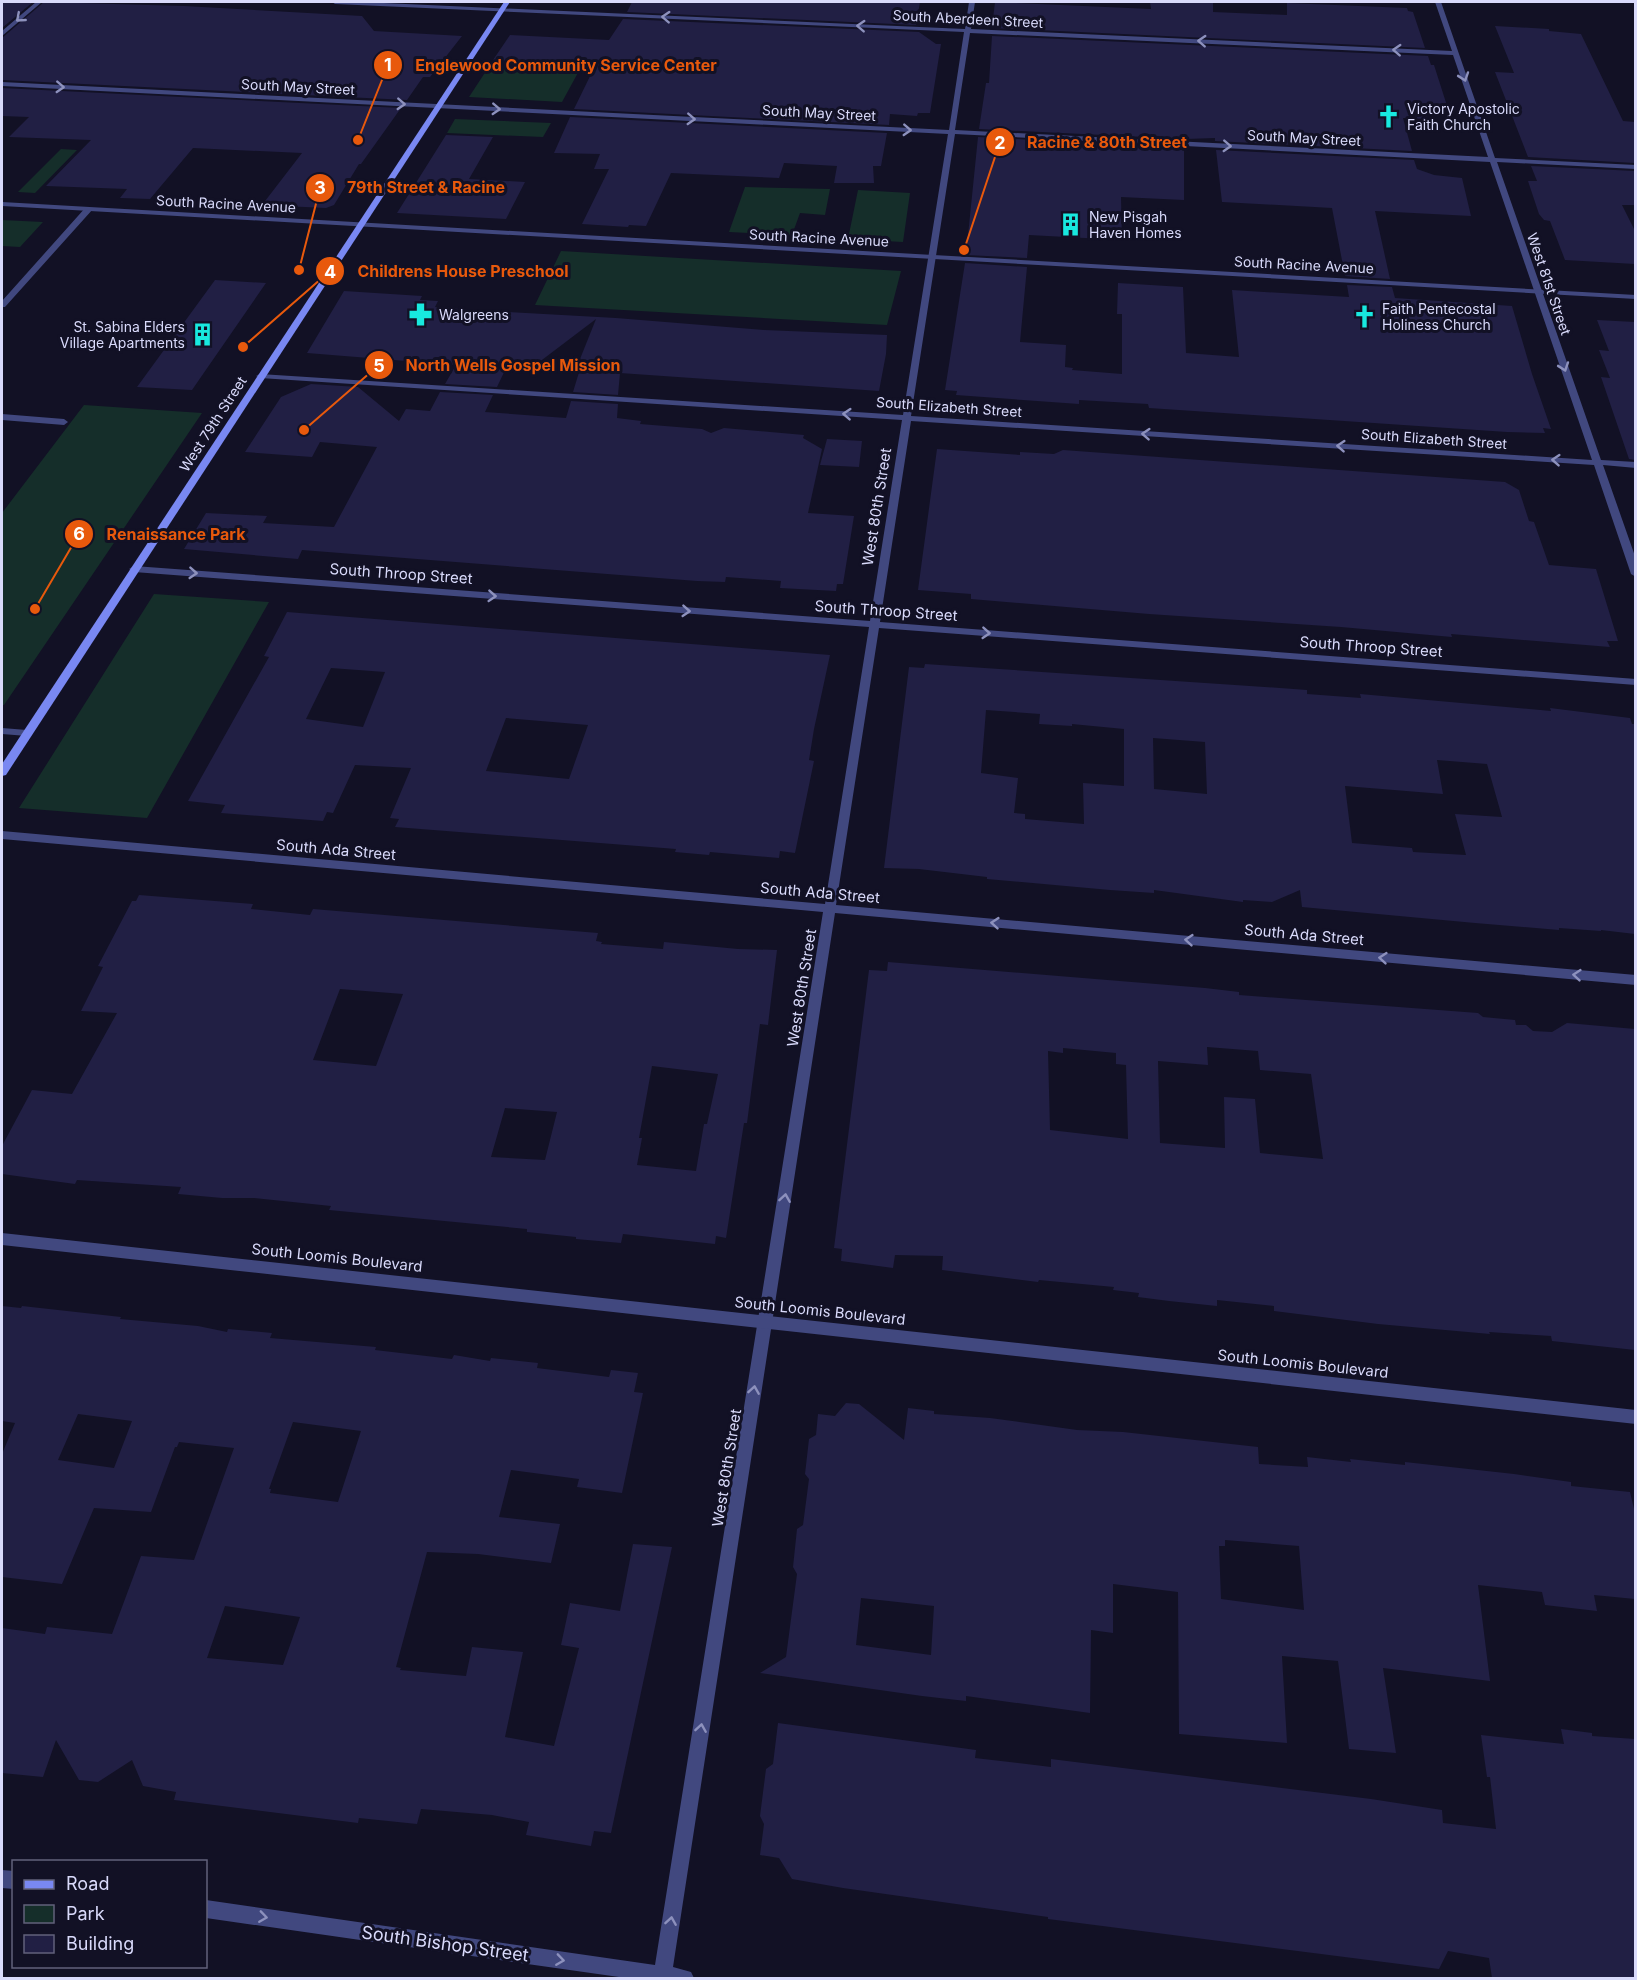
<svg xmlns="http://www.w3.org/2000/svg" width="1637" height="1980" viewBox="0 0 1637 1980" font-family="Inter,sans-serif">
<style>
.green{fill:#152e2a}
.building{fill:#211f44;fill-rule:evenodd}
.lines{fill:none;stroke-linecap:round;stroke-linejoin:round}
.minor{fill:#41487f;fill-rule:evenodd}
.tertiary{fill:#41487f;fill-rule:evenodd}
.secondary{fill:#7988f2;fill-rule:evenodd}
.oneway{stroke:#8d91bd}
.labels{text-anchor:middle;stroke-width:6;stroke-linejoin:round;paint-order:stroke}
.far-street-label{font-size:14px;fill:#d9dafb;stroke:#121125}
.far-poi-label{font-size:14px;fill:#d9dafb;stroke:#121125;text-anchor:start}
.street-label{font-size:15px;fill:#d9dafb;stroke:#121125}
.near-street-label{font-size:18px;fill:#d9dafb;stroke:#121125}
.leader{fill:none;stroke:#e8590c;stroke-width:2}
.callout-dot{fill:#e8590c;stroke:#121125;stroke-width:2}
.mark-label{font-size:18px;text-anchor:middle;font-weight:bold;fill:#fff}
.callout-label{font-size:16px;text-anchor:middle;font-weight:bold;fill:#e8590c;stroke:#121125;stroke-width:6;stroke-linejoin:round;paint-order:stroke}
</style>
<rect width="100%" height="100%" fill="#121125"/>
<path class="green" d="M490 65 580 69 562 102 469 97Z
M455 119 551 123 543 137 447 133Z
M61 149 77 150 35 193 18 192Z
M745 187 830 189 825 215 800 213 792 235 729 232Z
M858 190 910 193 903 242 848 239Z
M2 220 43 222 20 247 2 246Z
M561 251 901 271 887 325 535 305Z
M84 405 202 413 4 705H2V513Z
M154 594 269 602 147 818 19 808Z"/>
<path class="building" d="M2 2H33L2 28Z
M44 2 184 6 362 16 374 31 462 36 430 77H423L407 100 2 80V38Z
M632 2H920L916 25 627 12Z
M995 2 1151 9 1150 2H1213V12L1287 15V3L1407 8 1408 11 1413 12 1425 48 992 28Z
M623 19 919 32 936 44H941L930 113H918L917 116 890 114 889 125 574 109 594 68 491 63 510 35 609 40Z
M1495 26 1549 29V31L1581 34 1623 121 1635 122V163L1528 157 1495 72 1514 73Z
M992 36 1428 56 1431 65H1434L1449 112 1432 113 1433 116H1427L1428 119 1403 118 1412 151 1215 141V138L1186 139 979 129 986 83H989Z
M2 88 401 108 361 164H359L334 205 326 208 262 205 302 153 193 148 150 199 120 198 127 189 46 186 91 140 9 137 29 117 2 116Z
M570 117 887 133 881 166H873L874 183H834L837 166 784 163 779 178 671 173 646 226 629 225 628 227 582 224 609 169H594L600 154 554 153Z
M446 135 493 137 469 179 525 182 506 219 397 213Z
M978 137 1184 148V200L1121 197 1122 240 1029 235 1027 258 966 255Z
M1216 150 1414 160 1417 169 1434 175 1462 178 1471 216 1375 211 1390 279 1345 276 1332 208 1222 202Z
M1531 166 1635 171V205H1622L1635 231V264L1565 260 1550 221 1544 220 1539 214 1528 181H1537Z
M965 263 1027 267 1020 342 1066 345 1065 367 1073 368 1072 370 1122 374V314H1117L1118 283 1183 287 1186 353 1239 357 1232 290 1349 297 1347 285 1392 287 1395 298 1512 306 1532 374 1551 429 1543 428 1545 433 1507 432 1149 408 1148 404 1079 400V404L956 395 957 391 945 390Z
M215 280 266 283 192 390 137 387Z
M344 291 422 296 420 300 438 301 435 307 471 310 616 318 764 330 887 335 886 354 879 391 620 373 618 395 573 392 580 369H576L596 319 534 366 508 364 497 387 445 384 456 365 307 353Z
M1597 320 1635 322V460L1629 459 1601 377 1610 378 1599 350 1609 351Z
M311 384 358 387 399 421 406 409 430 411 440 392 493 395 485 412 566 418 571 401 618 404 617 418 641 421 640 424 702 429 711 433 724 428 804 435 803 438 822 449 808 513 854 516 843 584H837L836 591 780 588 781 581 726 577 725 582 697 581 302 550 298 559 184 549 206 513 267 516 263 523 334 527 377 447 320 442 312 457 245 452 281 397Z
M827 439 862 441 859 467 820 465Z
M937 449 1020 455V452L1054 454 1063 450 1505 482 1519 490 1529 521 1534 522 1549 565 1596 569 1618 641H1607L1610 647 1451 634 1452 637 1341 627 1149 614 971 599V594L918 590Z
M287 612 830 655 814 729 809 760 814 761 795 853 780 851 779 858 710 852 709 855 675 852 676 849 395 827 399 819 390 818 411 768 355 765 333 813 327 812 323 821 221 813 225 805 188 801 269 657 264 656ZM331 668 385 672 363 727 306 719ZM506 718 588 725 569 779 486 771Z
M925 664 1280 688 1307 690V694L1361 698 1360 694 1551 711 1550 708 1630 718 1632 724H1635V934L1601 930V931L1559 928V930L1475 923 1302 907 1300 890 1272 902 1243 900V902L1154 890V893L1110 890 987 879V877L919 869 884 868 909 667 924 668ZM986 710 1040 714 1039 724 1072 726V724L1124 729V786L1083 783 1084 824 1025 819V814L1014 813 1018 778 981 773ZM1153 738 1205 742 1207 794 1154 789ZM1437 760 1487 764 1502 817 1455 814 1466 855 1413 852 1412 848 1352 843 1345 786 1443 794Z
M139 895 253 904 251 909 310 915 313 909 598 933 596 941 602 942 601 944 663 949 664 942 738 949 777 950 768 1025 760 1024 747 1123H744L726 1238 716 1236 715 1244 623 1234 621 1243 576 1239V1237L527 1232V1229L329 1210 331 1206 254 1198H222L178 1194 181 1187 77 1180 75 1184 2 1174V1146L32 1090 72 1094 117 1013 81 1011 103 967 98 966 132 901H136ZM340 989 403 994 376 1066 313 1060ZM652 1066 718 1074 707 1124H704L696 1171 637 1165 642 1138H639ZM505 1108 557 1112 545 1160 491 1157Z
M888 962 1205 988 1239 992V995L1478 1013 1483 1017 1515 1020 1516 1025H1526L1533 1031 1552 1032 1567 1023 1635 1029V1350L1552 1341 1551 1336 1489 1332 1490 1334 1378 1324 1274 1311V1306L1217 1300V1306L1169 1301 1138 1297 1139 1293 1113 1290 1114 1287 1039 1280 1038 1282 942 1270 943 1256 895 1255 893 1268 841 1261 842 1249 834 1248 869 970 887 971ZM1207 1047 1258 1051 1260 1070 1311 1074 1323 1159 1260 1153 1255 1099 1224 1097 1225 1148 1160 1143 1158 1061 1208 1065ZM1063 1048 1116 1053V1064L1126 1065 1128 1139 1050 1130 1048 1051 1063 1053Z
M2 1306 21 1308 22 1306 121 1317 120 1319 198 1326 227 1332 228 1329 272 1333 270 1338 376 1347 375 1350 452 1359 454 1355 490 1361 491 1358 538 1363 537 1368 609 1377 611 1370 638 1373 634 1392 643 1393 622 1493 577 1487 579 1479 511 1470 499 1517 560 1524 551 1563 478 1554 427 1552 396 1667 401 1668 400 1670 466 1676 472 1647 523 1652 505 1737 554 1746 579 1648 561 1645 570 1603 620 1611 633 1544 672 1547 611 1833 594 1831 591 1846 526 1835 529 1822 492 1815 421 1809 417 1824 359 1818 358 1823 174 1800 176 1792 143 1786 132 1760 98 1782 79 1780 56 1740 43 1777 2 1773V1628L45 1634 47 1627 112 1634 141 1556 194 1560 234 1448 179 1442 177 1447H175L151 1512 94 1508 62 1584 2 1577V1454L15 1423 2 1421ZM78 1414 132 1421 114 1468 58 1460ZM293 1422 361 1431 338 1502 270 1493 271 1489H269ZM225 1606 300 1617 283 1665 207 1658Z
M846 1403 859 1404 904 1440 908 1408 934 1411V1414L990 1418 1077 1430 1123 1432 1258 1447 1259 1464 1308 1467 1307 1457 1351 1462 1350 1459 1405 1465V1462L1514 1474 1571 1482V1486L1630 1492 1635 1513V1599L1594 1595 1597 1611 1545 1605 1542 1592 1478 1585 1490 1681 1383 1668 1396 1753 1349 1749 1338 1661 1282 1656 1287 1743 1179 1734 1178 1592 1113 1584V1633L1091 1630 1090 1713 966 1696V1701L922 1696 760 1673 786 1657 797 1574 793 1567 797 1529 803 1525 809 1479 805 1474 809 1439 816 1435 818 1414 835 1416ZM1225 1540 1299 1546 1304 1610 1221 1599 1219 1546H1225ZM861 1598 934 1606 931 1655 856 1645Z
M778 1723 976 1750 975 1758 1051 1767V1759L1371 1799 1442 1810 1443 1823 1496 1829 1490 1777H1487L1481 1735 1564 1744 1561 1729 1592 1733V1736L1635 1739V1978H1492L1489 1958 1448 1951 1439 1969 1048 1919V1917L843 1888 792 1879 779 1858 760 1855 764 1824 760 1816 766 1769 773 1764Z"/>
<g class="lines">
<path class="minor" d="M36 2H42L2 36V31Z
M332 2H362L965 29 969 2H975L971 29 1452 51 1435 2H1441L1495 158 1636 165V169L1497 162 1601 460 1636 462V468L1603 465 1636 559V577L1631 574 1594 465 911 421 880 622 1636 679V685L879 628 836 905 1636 975V985L835 913 673 1967 691 1972 694 1978H626L206 1918V1900L655 1965 823 912 2 839V831L825 904 869 627 134 572 129 569 134 566 870 621 902 420 260 378 256 376 260 374 903 415 948 134 2 86V82L949 130 964 32 335 4ZM970 33 1453 55 1488 157 955 130ZM955 134 1490 162 1592 460 911 416Z
M86 207 93 209 5 307H2V301Z
M2 414 64 419 68 422 64 425 2 420Z
M2 728 27 730 32 733 27 736 2 734Z
M2 1870 14 1871V1889L2 1888Z"/>
<path class="tertiary" d="M2 202 1636 295V299L2 206Z
M2 1233 1636 1410V1424L2 1245Z"/>
<path class="secondary" d="M504 2H510L6 775 2 776V764Z"/>
</g>
<defs><path id="oneway-chevron" d="M-2-3.5L2.5 0L-2 3.5" fill="none" stroke-width="1.6" stroke-linecap="round" stroke-linejoin="round" transform="scale(1.5)"/></defs>
<g class="oneway">
<use href="#oneway-chevron" transform="translate(666 17) rotate(-177)"/>
<use href="#oneway-chevron" transform="translate(20 18) rotate(139)"/>
<use href="#oneway-chevron" transform="translate(861 26) rotate(-177)"/>
<use href="#oneway-chevron" transform="translate(1202 41) rotate(-177)"/>
<use href="#oneway-chevron" transform="translate(1397 50) rotate(-177)"/>
<use href="#oneway-chevron" transform="translate(1464 77) rotate(71)"/>
<use href="#oneway-chevron" transform="translate(60 87) rotate(3)"/>
<use href="#oneway-chevron" transform="translate(401 104) rotate(3)"/>
<use href="#oneway-chevron" transform="translate(496 109) rotate(3)"/>
<use href="#oneway-chevron" transform="translate(691 119) rotate(3)"/>
<use href="#oneway-chevron" transform="translate(907 130) rotate(3)"/>
<use href="#oneway-chevron" transform="translate(1227 146) rotate(3)"/>
<use href="#oneway-chevron" transform="translate(1564 367) rotate(71)"/>
<use href="#oneway-chevron" transform="translate(847 414) rotate(-176)"/>
<use href="#oneway-chevron" transform="translate(1146 434) rotate(-176)"/>
<use href="#oneway-chevron" transform="translate(1341 446) rotate(-176)"/>
<use href="#oneway-chevron" transform="translate(1556 460) rotate(-176)"/>
<use href="#oneway-chevron" transform="translate(193 573) rotate(4)"/>
<use href="#oneway-chevron" transform="translate(492 596) rotate(4)"/>
<use href="#oneway-chevron" transform="translate(686 611) rotate(4)"/>
<use href="#oneway-chevron" transform="translate(986 633) rotate(4)"/>
<use href="#oneway-chevron" transform="translate(995 923) rotate(-175)"/>
<use href="#oneway-chevron" transform="translate(1189 940) rotate(-175)"/>
<use href="#oneway-chevron" transform="translate(1383 958) rotate(-175)"/>
<use href="#oneway-chevron" transform="translate(1577 975) rotate(-175)"/>
<use href="#oneway-chevron" transform="translate(785 1198) rotate(-81)"/>
<use href="#oneway-chevron" transform="translate(754 1390) rotate(-81)"/>
<use href="#oneway-chevron" transform="translate(701 1728) rotate(-81)"/>
<use href="#oneway-chevron" transform="translate(263 1917) rotate(8)"/>
<use href="#oneway-chevron" transform="translate(671 1921) rotate(-81)"/>
<use href="#oneway-chevron" transform="translate(560 1960) rotate(8)"/>
</g>
<defs>
<symbol id="church-bare" viewBox="-9 -9 18 18"><path d="M-1.2-6h2.4v3.5h3.3v2.4h-3.3V6h-2.4V-.1h-3.3v-2.4h3.3Z" fill="#18e9df" stroke="#121125" stroke-width="2.5" paint-order="stroke"/></symbol>
<symbol id="building-bare" viewBox="-9 -9 18 18"><path d="M-4-6H4V6H1V3H-1V6H-4ZM-2.5-4.3h1.7v1.8h-1.7ZM.8-4.3h1.7v1.8H.8ZM-2.5-1h1.7V.8h-1.7ZM.8-1h1.7V.8H.8Z" fill="#18e9df" stroke="#121125" stroke-width="2.5" paint-order="stroke"/></symbol>
<symbol id="pharmacy-bare" viewBox="-9 -9 18 18"><path d="M-2-6h4v4h4v4h-4v4h-4v-4h-4v-4h4Z" fill="#18e9df" stroke="#121125" stroke-width="2.5" paint-order="stroke"/></symbol>
</defs>
<g fill-rule="evenodd">
<use href="#church-bare" x="1372" y="100" width="33" height="33"/>
<use href="#building-bare" x="1054" y="208" width="33" height="33"/>
<use href="#pharmacy-bare" x="404" y="298" width="33" height="33"/>
<use href="#church-bare" x="1348" y="300" width="33" height="33"/>
<use href="#building-bare" x="186" y="318" width="33" height="33"/>
</g>
<g class="labels">
<g class="far-street-label">
<text transform="translate(968 19) rotate(3)" y="5">South Aberdeen Street</text>
<text transform="translate(298 87) rotate(3)" y="5">South May Street</text>
<text transform="translate(819 113) rotate(3)" y="5">South May Street</text>
<text transform="translate(1304 138) rotate(3)" y="5">South May Street</text>
<text transform="translate(226 204) rotate(3)" y="5">South Racine Avenue</text>
<text transform="translate(819 238) rotate(3)" y="5">South Racine Avenue</text>
<text transform="translate(1304 265) rotate(3)" y="5">South Racine Avenue</text>
<text transform="translate(1549 284) rotate(71)" y="5">West 81st Street</text>
<text transform="translate(949 407) rotate(4)" y="5">South Elizabeth Street</text>
<text transform="translate(213 424) rotate(-57)" y="5">West 79th Street</text>
<text transform="translate(1434 439) rotate(4)" y="5">South Elizabeth Street</text>
</g>
<g class="far-poi-label">
<text x="1407" y="114">Victory Apostolic<tspan x="1407" dy="16">Faith Church</tspan></text>
<text x="1089" y="222">New Pisgah<tspan x="1089" dy="16">Haven Homes</tspan></text>
<text x="1382" y="314">Faith Pentecostal<tspan x="1382" dy="16">Holiness Church</tspan></text>
<text x="439" y="320">Walgreens</text>
<text x="185" y="332" text-anchor="end">St. Sabina Elders<tspan x="185" dy="16">Village Apartments</tspan></text>
</g>
<g class="street-label">
<text transform="translate(877 507) rotate(-81)" y="5">West 80th Street</text>
<text transform="translate(401 574) rotate(4)" y="5">South Throop Street</text>
<text transform="translate(886 611) rotate(4)" y="5">South Throop Street</text>
<text transform="translate(1371 647) rotate(4)" y="5">South Throop Street</text>
<text transform="translate(336 850) rotate(5)" y="5">South Ada Street</text>
<text transform="translate(820 893) rotate(5)" y="5">South Ada Street</text>
<text transform="translate(1304 935) rotate(5)" y="5">South Ada Street</text>
<text transform="translate(802 988) rotate(-81)" y="5">West 80th Street</text>
<text transform="translate(337 1258) rotate(6)" y="5">South Loomis Boulevard</text>
<text transform="translate(820 1311) rotate(6)" y="5">South Loomis Boulevard</text>
<text transform="translate(1303 1364) rotate(6)" y="5">South Loomis Boulevard</text>
<text transform="translate(727 1468) rotate(-81)" y="5">West 80th Street</text>
</g>
<g class="near-street-label">
<text transform="translate(445 1944) rotate(8)" y="6">South Bishop Street</text>
</g>
</g>
<path class="leader" d="M358 140L388 65M964 250L1000 142M299 270L320 188M243 347L330 271M304 430L379 365M35 609L79 534"/>
<g class="callout-dot">
<circle cx="358" cy="140" r="6"/>
<circle cx="964" cy="250" r="6"/>
<circle cx="299" cy="270" r="6"/>
<circle cx="243" cy="347" r="6"/>
<circle cx="304" cy="430" r="6"/>
<circle cx="35" cy="609" r="6"/>
<circle cx="388" cy="65" r="15"/>
<circle cx="1000" cy="142" r="15"/>
<circle cx="320" cy="188" r="15"/>
<circle cx="330" cy="271" r="15"/>
<circle cx="379" cy="365" r="15"/>
<circle cx="79" cy="534" r="15"/>
</g>
<g class="mark-label">
<text x="388" y="71">1</text>
<text x="1000" y="149">2</text>
<text x="320" y="194">3</text>
<text x="330" y="278">4</text>
<text x="379" y="372">5</text>
<text x="79" y="540">6</text>
</g>
<g class="callout-label">
<text x="566" y="71">Englewood Community Service Center</text>
<text x="1107" y="148">Racine &amp; 80th Street</text>
<text x="426" y="193">79th Street &amp; Racine</text>
<text x="463" y="277">Childrens House Preschool</text>
<text x="513" y="371">North Wells Gospel Mission</text>
<text x="176" y="540">Renaissance Park</text>
</g>
<rect width="1637" height="1980" fill="none" stroke="#d9dafb" stroke-width="6"/>
<rect x="12" y="1860" width="195" height="108" fill="#121125" stroke="#62617b" stroke-width="1.5"/>
<rect x="24" y="1880" width="30" height="9" fill="#7988f2" stroke="#62617b" stroke-width="1.5"/>
<text x="66" y="1890" font-size="18" fill="#d9dafb">Road</text>
<rect x="24" y="1905" width="30" height="18" fill="#152e2a" stroke="#62617b" stroke-width="1.5"/>
<text x="66" y="1920" font-size="18" fill="#d9dafb">Park</text>
<rect x="24" y="1935" width="30" height="18" fill="#211f44" stroke="#62617b" stroke-width="1.5"/>
<text x="66" y="1950" font-size="18" fill="#d9dafb">Building</text>
</svg>
